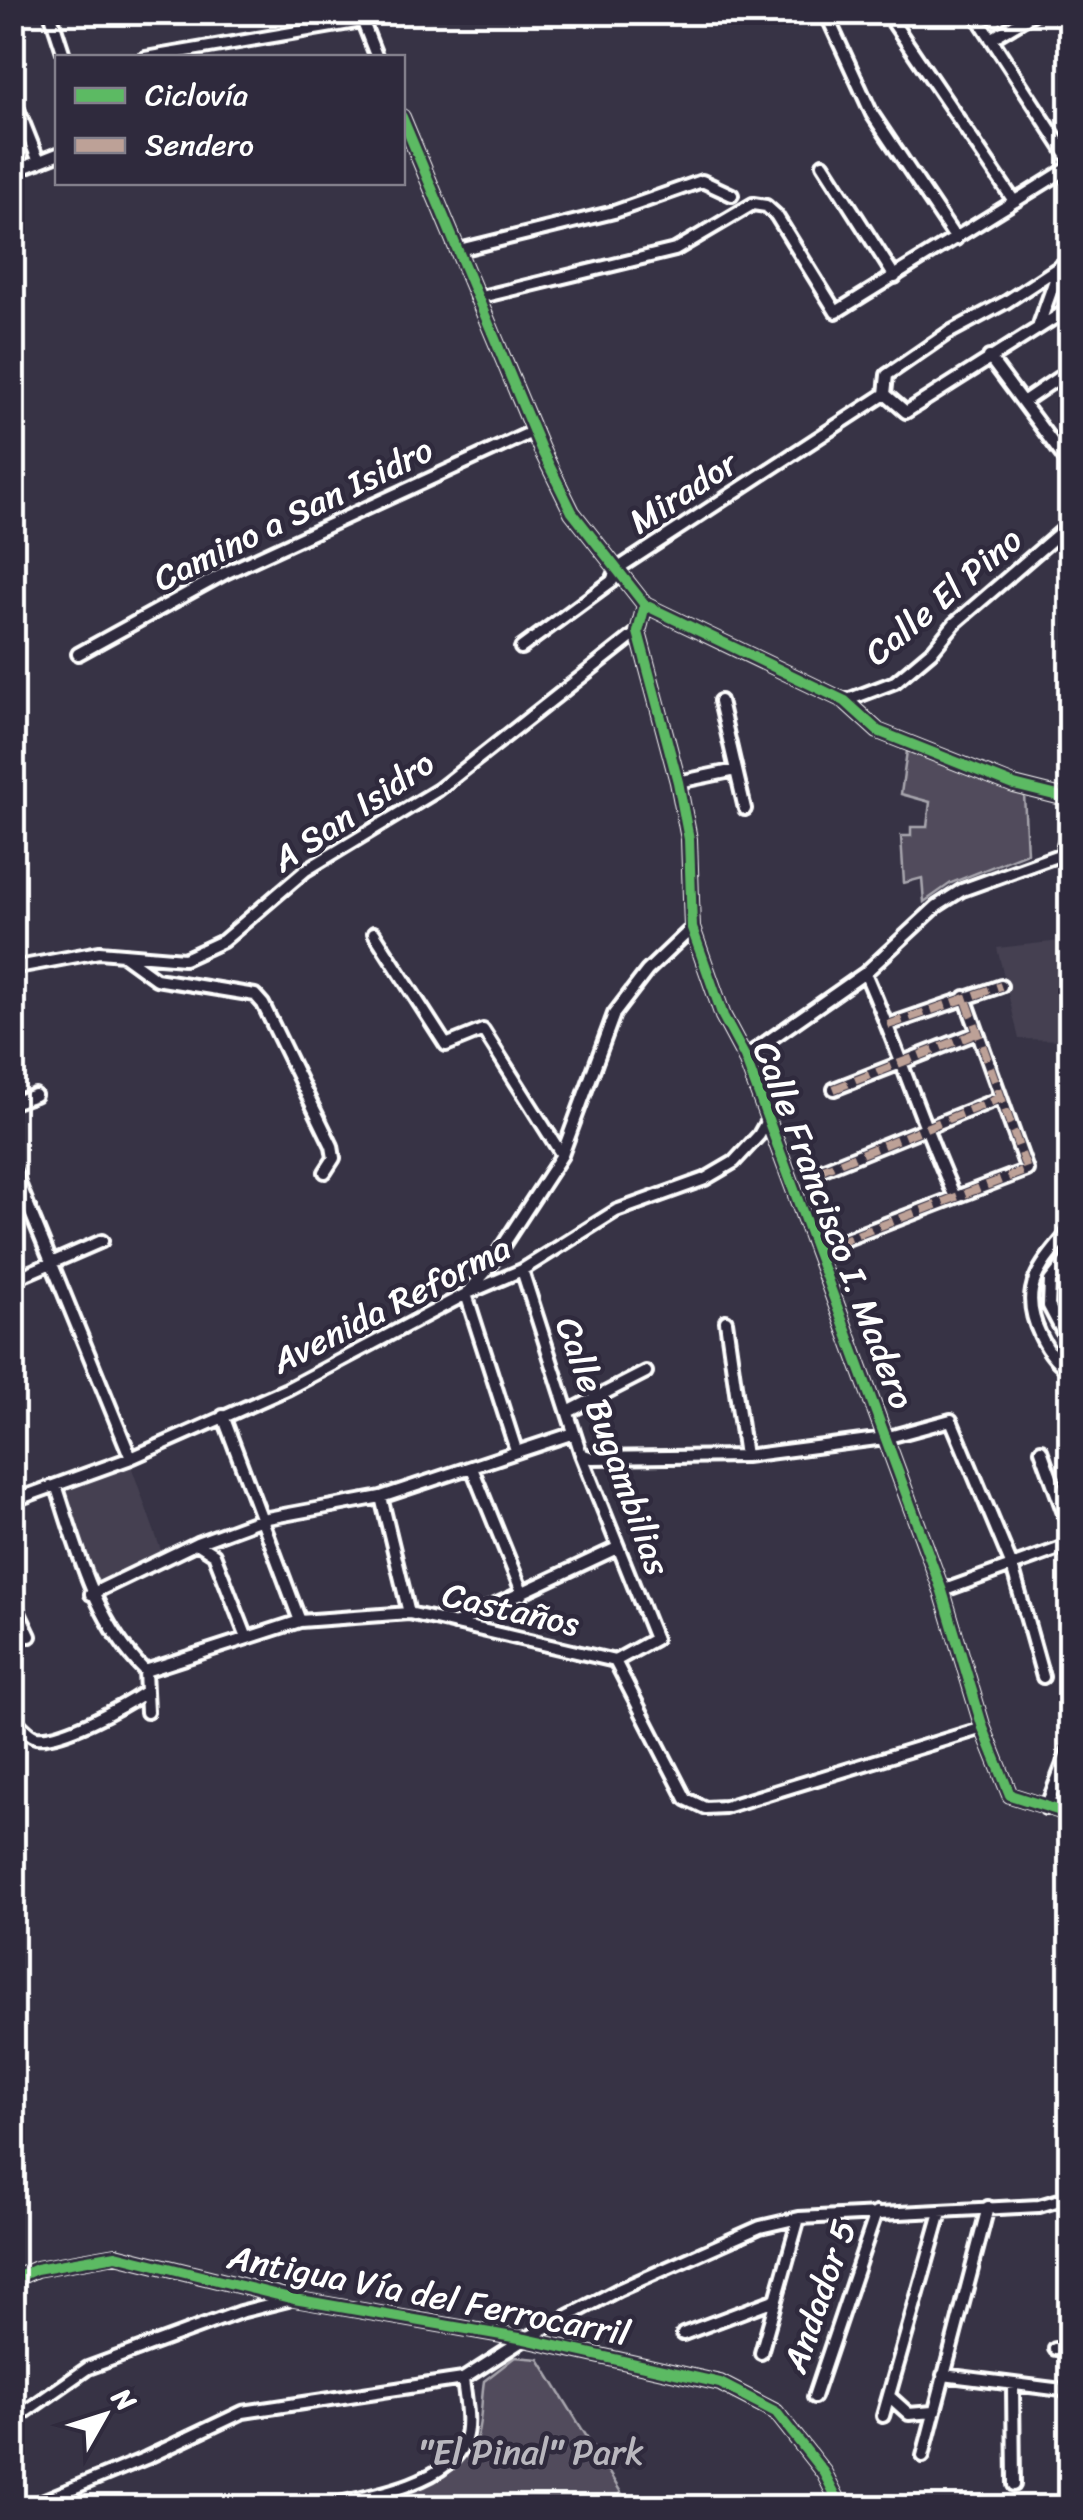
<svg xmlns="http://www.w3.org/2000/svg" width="1083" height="2520" viewBox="0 0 1083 2520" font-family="Sriracha,sans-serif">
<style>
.built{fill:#444051}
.green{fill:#514c5c;stroke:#a8a6ae;stroke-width:2.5}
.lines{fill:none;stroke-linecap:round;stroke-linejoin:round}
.street-casing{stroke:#fff;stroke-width:18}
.street{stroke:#2f2a3d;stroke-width:10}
.quiet{stroke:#bda197;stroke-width:8;stroke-dasharray:15 8;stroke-linecap:butt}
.cycleway-casing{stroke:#2f2a3d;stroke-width:16}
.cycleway{stroke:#5cba63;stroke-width:10}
.labels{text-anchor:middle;stroke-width:9;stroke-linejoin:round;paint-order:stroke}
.street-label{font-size:35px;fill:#fff;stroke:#2f2a3d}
.park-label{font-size:35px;fill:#b9b7be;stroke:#2f2a3d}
</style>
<rect width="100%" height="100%" fill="#373345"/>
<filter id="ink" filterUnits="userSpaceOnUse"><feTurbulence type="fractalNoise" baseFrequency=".01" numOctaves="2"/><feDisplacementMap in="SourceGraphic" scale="20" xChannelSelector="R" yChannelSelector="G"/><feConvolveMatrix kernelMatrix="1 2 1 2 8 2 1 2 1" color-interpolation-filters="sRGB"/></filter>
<g filter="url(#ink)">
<path class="built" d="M1070 940V1040L1019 1039 997 948Z
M128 1457 162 1553 96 1581 61 1484Z"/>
<path class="green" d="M907 751 1024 794 1027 853 951 883 924 902 922 878 904 883 901 836H911V827H927L930 802 901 794Z
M515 2357 539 2359 630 2507 341 2508C377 2500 465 2477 477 2436 482 2419 481 2399 484 2381Z"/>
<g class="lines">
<defs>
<path id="street" d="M359 12 377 58
M886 12 1014 201
M974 12 1070 160
M1059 12 1070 31
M827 16 872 114 956 239
M52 18 65 58
M991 39 1036 12
M145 58 362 21
M12 94 39 162
M402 117 541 449 572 512 645 605 845 701 878 731 1014 785 1070 799
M823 164 895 277
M12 172 58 154
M459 250 614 212 702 181 732 195
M477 298 675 250 753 204 766 206 776 215 836 312 1070 167
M1039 325 1060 266
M989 357 1070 466
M885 394 887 375 948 333 1006 302 1070 260
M885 394 906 412 1070 308
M1023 402 1070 370
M645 605 638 632 678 782 689 839 692 928 723 1016 745 1057 942 1591 983 1728 1010 1795 1070 1814
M521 648 612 581 617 569 885 394
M78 654 225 573 534 431
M720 701 745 809
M845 701 895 682 933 650 955 623 1070 524
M678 782 736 770
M1062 854 1070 823
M374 933 446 1045 483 1030 562 1155
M123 955 156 979 255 995 263 1004 332 1146 334 1158 325 1172
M12 968 99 952 184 959 223 941 306 870 438 790 638 632
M865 973C898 1047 921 1123 955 1197
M888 1025 1001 986
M745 1057 865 973 937 906 962 890 1062 854 1070 859
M834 1089 977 1033
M12 1103 35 1095
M12 1166 131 1458
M819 1171 1000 1098
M1070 1230C1057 1247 1036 1267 1032 1290 1027 1317 1047 1358 1070 1371
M836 1243 1027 1170 965 997
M1070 1256 1050 1281 1049 1306 1070 1346
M522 1270 581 1454 655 1639 615 1661
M12 1280 102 1241
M726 1321 745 1456
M568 1412 646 1372
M223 1416 300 1621
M516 1450 466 1294 485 1273 562 1155 614 1014 647 971 692 928
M1041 1450 1070 1530
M581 1454 592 1458 745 1456 885 1438 951 1420 1012 1566 1043 1677
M472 1468 523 1594
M56 1485C78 1551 94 1620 145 1671
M381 1497 409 1613
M12 1501 131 1458 287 1389 466 1294 522 1270 616 1211 705 1179 734 1162 759 1135 768 1119
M197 1543 214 1554 247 1638
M942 1591 1070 1545
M91 1594 197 1543 262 1519 381 1497 574 1433
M12 1598 30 1636
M455 1624 617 1548
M615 1661 686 1799 705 1808 725 1807 983 1728
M145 1671 300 1621 409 1613 615 1661
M145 1671 147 1712
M12 1717C19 1723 28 1735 36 1737 61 1741 124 1706 145 1692
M1046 1808 1070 1746
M12 2280 36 2269 116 2255 294 2299 525 2339 720 2383 776 2412 824 2473 842 2508
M683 2334 774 2300
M1055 2349H1070
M761 2353 799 2218
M943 2375 1070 2391
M1013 2386 1014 2485
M889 2396 909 2414 933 2412
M814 2397 876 2213
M883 2416 941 2212
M12 2421 88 2368 240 2312 288 2300
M923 2456 988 2207
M25 2508 146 2458 243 2412 463 2379
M315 2508C355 2499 449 2486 464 2442 471 2423 465 2399 463 2379L525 2339 618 2290 760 2227 799 2218 1039 2206 1070 2197"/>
</defs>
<use href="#street" class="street-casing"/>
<use href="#street" class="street"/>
<path class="quiet" d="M888 1025 1001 986
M834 1089 977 1033
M819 1171 1000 1098
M836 1243 1027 1170 965 997"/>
<defs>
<path id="cycleway" d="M402 117 541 449 572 512 645 605 845 701 878 731 1014 785 1070 799
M645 605 638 632 678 782 689 839 692 928 723 1016 745 1057 942 1591 983 1728 1010 1795 1070 1814
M12 2280 36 2269 116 2255 294 2299 525 2339 720 2383 776 2412 824 2473 842 2508"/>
</defs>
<use href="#cycleway" class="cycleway-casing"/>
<use href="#cycleway" class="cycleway"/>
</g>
</g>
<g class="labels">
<g class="street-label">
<text transform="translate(683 492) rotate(-33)" y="12">Mirador</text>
<text transform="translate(293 514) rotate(-26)" y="12">Camino a San Isidro</text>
<text transform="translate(943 596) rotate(-40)" y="12">Calle El Pino</text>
<text transform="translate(353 811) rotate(-34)" y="12">A San Isidro</text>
<text transform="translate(834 1225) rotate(69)" y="12">Calle Francisco I. Madero</text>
<text transform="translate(391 1304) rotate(-27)" y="12">Avenida Reforma</text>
<text transform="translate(613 1446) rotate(70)" y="12">Calle Bugambilias</text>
<text transform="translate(511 1609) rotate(13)" y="12">Castaños</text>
<text transform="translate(429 2295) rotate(11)" y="12">Antigua Vía del Ferrocarril</text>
<text transform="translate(819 2296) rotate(-71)" y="12">Andador 5</text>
</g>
<g class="park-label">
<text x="531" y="2464">"El Pinal" Park</text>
</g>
</g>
<rect width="1083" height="2520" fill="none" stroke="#2f2a3d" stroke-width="50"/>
<rect x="25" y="25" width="1033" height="2470" fill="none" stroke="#fff" stroke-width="4" filter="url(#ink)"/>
<rect x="55" y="55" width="350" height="130" fill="#2f2a3d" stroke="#827f8b" stroke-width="2.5"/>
<rect x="75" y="88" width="50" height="15" fill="#5cba63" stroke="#827f8b" stroke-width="2.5"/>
<text x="145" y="105" font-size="30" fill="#ffffff">Ciclovía</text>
<rect x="75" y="138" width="50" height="15" fill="#bda197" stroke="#827f8b" stroke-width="2.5"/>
<text x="145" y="155" font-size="30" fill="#ffffff">Sendero</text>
<g transform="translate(105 2415) rotate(51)" stroke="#2f2a3d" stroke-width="8" paint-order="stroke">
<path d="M0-8L18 38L0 25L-18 38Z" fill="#ffffff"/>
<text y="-15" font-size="28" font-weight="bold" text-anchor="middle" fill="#ffffff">N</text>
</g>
</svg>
